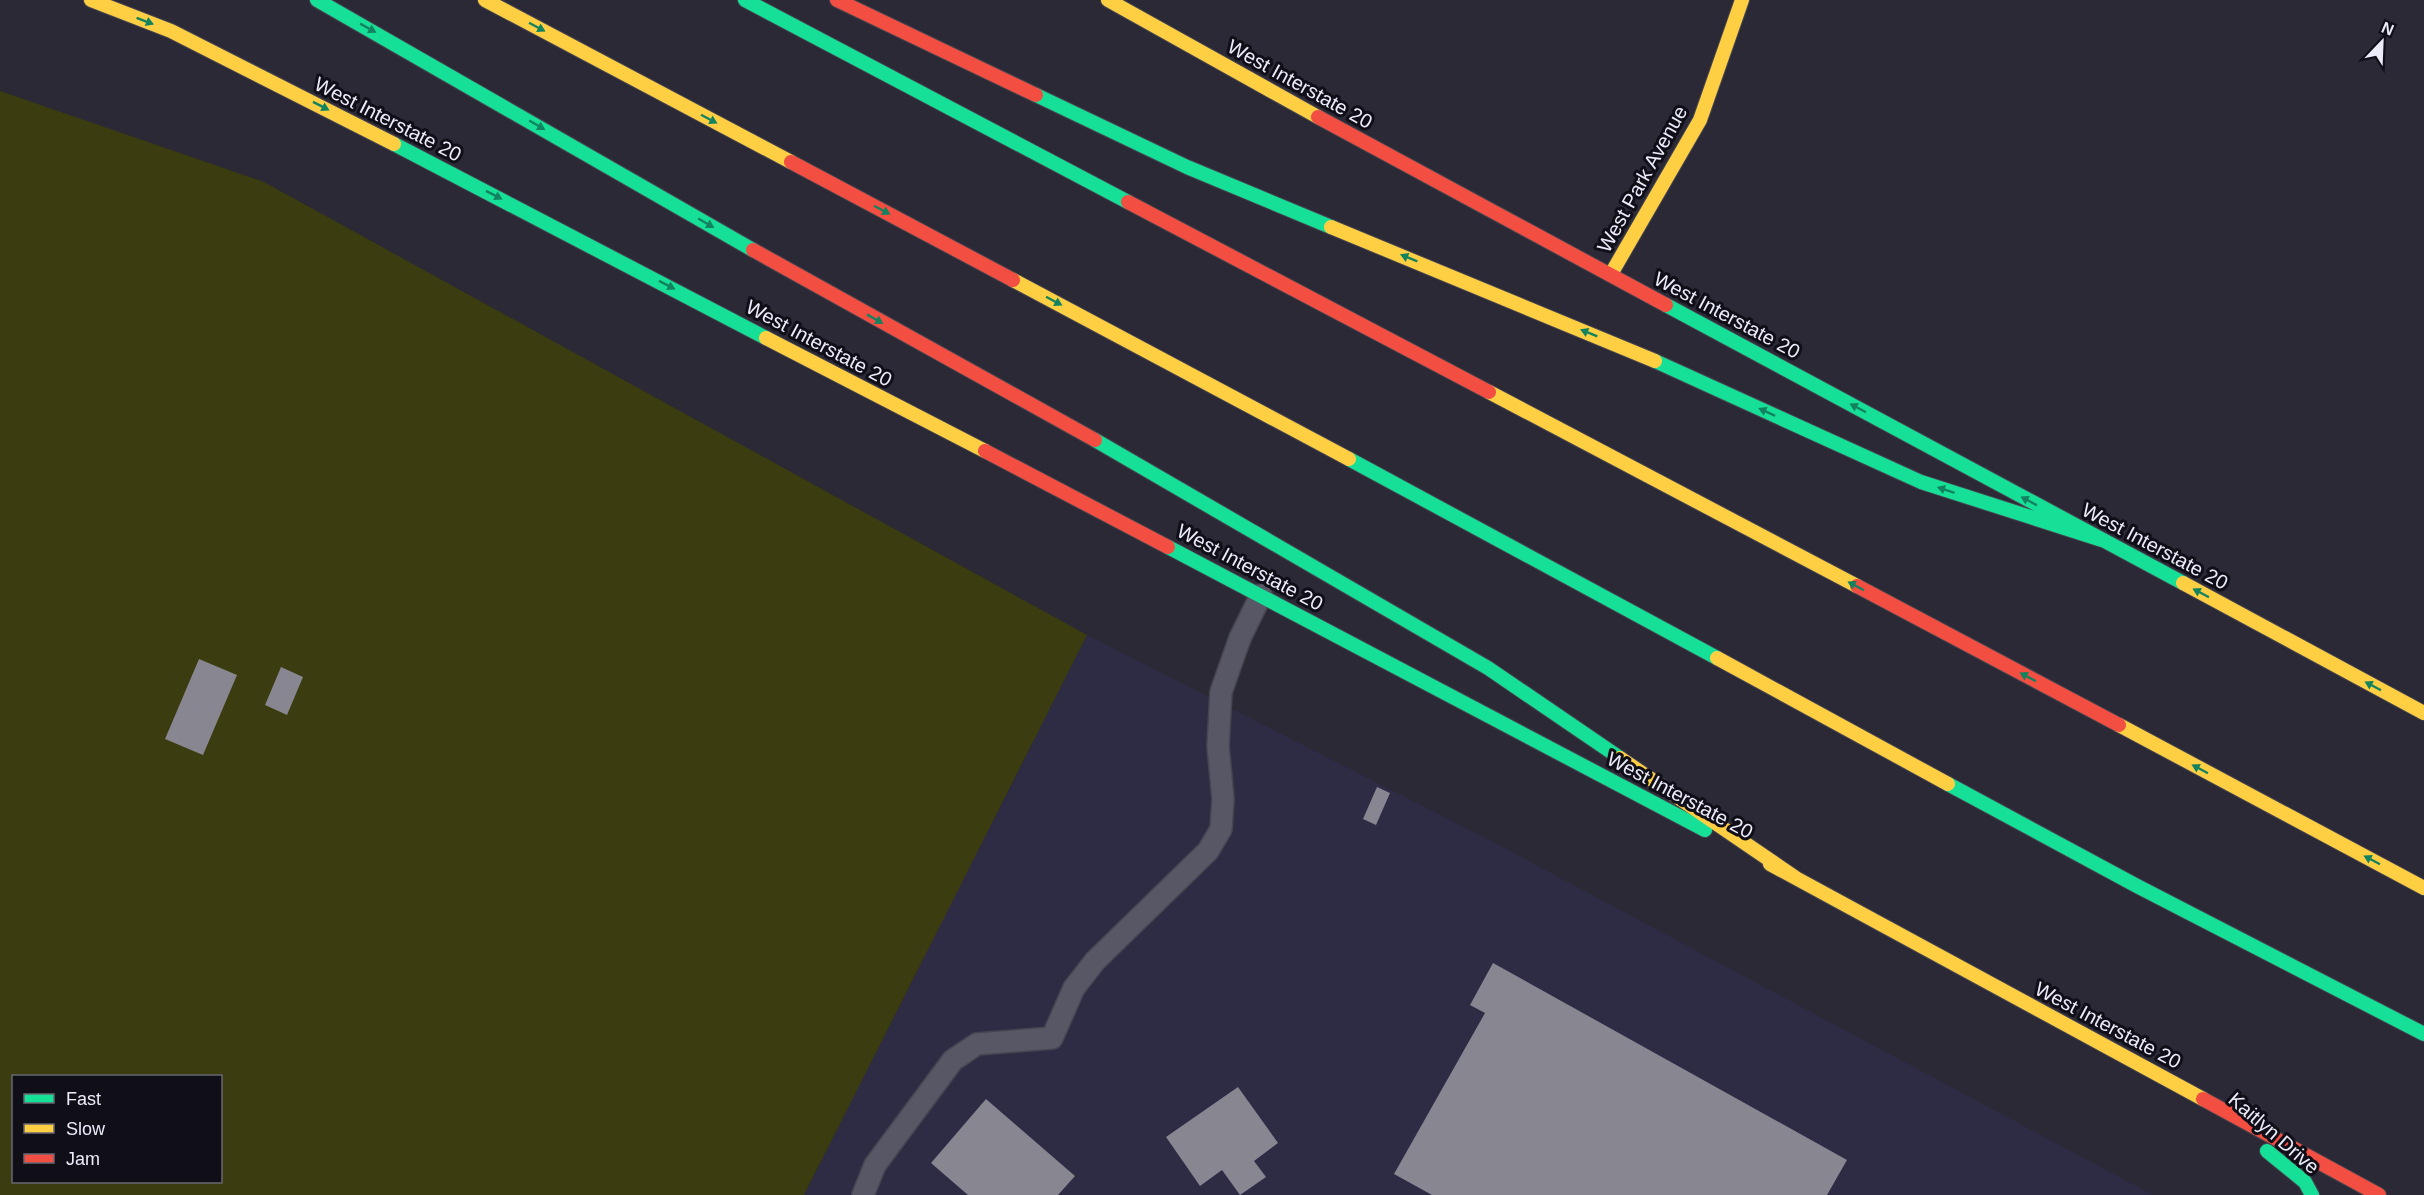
<svg xmlns="http://www.w3.org/2000/svg" width="2424" height="1195" viewBox="0 0 2424 1195" font-family="Helvetica,sans-serif">
<style>
.built{fill:#2e2c45}
.green{fill:#3b3c0f;fill-rule:evenodd}
.building{fill:#878691}
.lines{fill:none;stroke-linecap:round;stroke-linejoin:round}
.lane-casing{stroke:#464550;stroke-width:24}
.fast-casing{stroke:#464550;stroke-width:16}
.slow-casing{stroke:#464550;stroke-width:16}
.jam-casing{stroke:#464550;stroke-width:16}
.lane{stroke:#585766;stroke-width:21}
.fast{stroke:#16e098;stroke-width:14}
.slow{stroke:#ffcf43;stroke-width:14}
.jam{stroke:#f24e42;stroke-width:14}
.oneway{fill:#13825e}
.labels{text-anchor:middle;stroke-width:6;stroke-linejoin:round;paint-order:stroke}
.street-label{font-size:20px;fill:#ecebfa;stroke:#100f18}
</style>
<rect width="100%" height="100%" fill="#2a2935"/>
<path class="built" d="M1087 635 1497 844 2153 1195H804Z"/>
<path class="green" d="M0 91 264 182 1087 635 804 1195H0ZM14 1076H220V1182H14Z"/>
<path class="building" d="M199 659 237 675 203 755 165 739Z
M281 667 303 677 287 715 265 705Z
M1377 787 1390 793 1376 825 1363 819Z
M1493 963 1847 1160 1827 1195H1432L1394 1174 1485 1013 1470 1005Z
M1238 1087 1278 1143 1254 1161 1266 1177 1240 1195 1222 1170 1200 1186 1166 1137Z
M986 1099 1075 1176 1058 1195H968L931 1163Z"/>
<g class="lines">
<defs>
<path id="lane" d="M863 1195 875 1165 953 1060 977 1044 1052 1038 1074 988 1095 961 1208 851 1221 829 1223 799 1218 746 1221 692 1240 638 1261 595"/>
<path id="fast" d="M317 0 753 250
M745 0 1128 202
M1036 95 1187 167 1331 227
M394 144 766 338
M1666 305 2183 583
M1655 361 1921 482 2102 540
M1095 440 1488 668 1620 758
M1349 459 1717 658
M1168 547 1705 830
M1948 784 2137 886 2424 1034
M2267 1151 2305 1182 2312 1195"/>
<path id="slow" d="M91 0 171 31 394 144
M485 0 791 162
M1108 0 1318 117
M1331 227 1655 361
M1611 274 1700 120 1742 0
M1013 280 1349 459
M766 338 985 451
M1489 392 1857 586
M2183 583 2424 713
M1717 658 1948 784
M2119 725 2424 888
M1620 758 1796 878
M1770 864 2203 1099"/>
<path id="jam" d="M837 0 1036 95
M1318 117 1666 305
M791 162 1013 280
M1128 202 1489 392
M753 250 1095 440
M985 451 1168 547
M1857 586 2119 725
M2203 1099 2379 1195"/>
</defs>
<use href="#lane" class="lane-casing"/>
<use href="#fast" class="fast-casing"/>
<use href="#slow" class="slow-casing"/>
<use href="#jam" class="jam-casing"/>
<use href="#lane" class="lane"/>
<use href="#fast" class="fast"/>
<use href="#slow" class="slow"/>
<use href="#jam" class="jam"/>
</g>
<defs><path id="oneway-solid" d="M-6-.8H1V-3.2L6.5 0L1 3.2V.8H-6Z" transform="scale(1.5)"/></defs>
<g class="oneway">
<use href="#oneway-solid" transform="translate(145 21) rotate(21)"/>
<use href="#oneway-solid" transform="translate(537 27) rotate(28)"/>
<use href="#oneway-solid" transform="translate(368 28) rotate(29)"/>
<use href="#oneway-solid" transform="translate(321 106) rotate(27)"/>
<use href="#oneway-solid" transform="translate(709 119) rotate(28)"/>
<use href="#oneway-solid" transform="translate(537 125) rotate(30)"/>
<use href="#oneway-solid" transform="translate(494 195) rotate(27)"/>
<use href="#oneway-solid" transform="translate(882 210) rotate(28)"/>
<use href="#oneway-solid" transform="translate(706 223) rotate(30)"/>
<use href="#oneway-solid" transform="translate(1409 258) rotate(-158)"/>
<use href="#oneway-solid" transform="translate(667 285) rotate(27)"/>
<use href="#oneway-solid" transform="translate(1054 301) rotate(28)"/>
<use href="#oneway-solid" transform="translate(875 319) rotate(29)"/>
<use href="#oneway-solid" transform="translate(1589 333) rotate(-158)"/>
<use href="#oneway-solid" transform="translate(1858 408) rotate(-152)"/>
<use href="#oneway-solid" transform="translate(1767 412) rotate(-155)"/>
<use href="#oneway-solid" transform="translate(1946 490) rotate(-162)"/>
<use href="#oneway-solid" transform="translate(2029 501) rotate(-152)"/>
<use href="#oneway-solid" transform="translate(1856 586) rotate(-152)"/>
<use href="#oneway-solid" transform="translate(2201 593) rotate(-152)"/>
<use href="#oneway-solid" transform="translate(2028 677) rotate(-152)"/>
<use href="#oneway-solid" transform="translate(2373 686) rotate(-152)"/>
<use href="#oneway-solid" transform="translate(2200 769) rotate(-152)"/>
<use href="#oneway-solid" transform="translate(2372 860) rotate(-152)"/>
</g>
<g class="labels">
<g class="street-label">
<text transform="translate(1300 84) rotate(29)" y="7">West Interstate 20</text>
<text transform="translate(388 119) rotate(27)" y="7">West Interstate 20</text>
<text transform="translate(1642 179) rotate(-61)" y="7">West Park Avenue</text>
<text transform="translate(1727 315) rotate(28)" y="7">West Interstate 20</text>
<text transform="translate(819 343) rotate(28)" y="7">West Interstate 20</text>
<text transform="translate(2155 546) rotate(28)" y="7">West Interstate 20</text>
<text transform="translate(1250 567) rotate(28)" y="7">West Interstate 20</text>
<text transform="translate(1680 795) rotate(28)" y="7">West Interstate 20</text>
<text transform="translate(2108 1025) rotate(28)" y="7">West Interstate 20</text>
<text transform="translate(2274 1133) rotate(41)" y="7">Kaitlyn Drive</text>
</g>
</g>
<rect x="12" y="1075" width="210" height="108" fill="#100f18" stroke="#686772" stroke-width="1.5"/>
<rect x="24" y="1094" width="30" height="9" fill="#16e098" stroke="#686772" stroke-width="1.5"/>
<text x="66" y="1105" font-size="18" fill="#ecebfa">Fast</text>
<rect x="24" y="1124" width="30" height="9" fill="#ffcf43" stroke="#686772" stroke-width="1.5"/>
<text x="66" y="1135" font-size="18" fill="#ecebfa">Slow</text>
<rect x="24" y="1154" width="30" height="9" fill="#f24e42" stroke="#686772" stroke-width="1.5"/>
<text x="66" y="1165" font-size="18" fill="#ecebfa">Jam</text>
<g transform="translate(2382 42) rotate(23)" stroke="#100f18" stroke-width="4.5" paint-order="stroke">
<path d="M0-4.5L10 22L0 15L-10 22Z" fill="#ecebfa"/>
<text y="-9" font-size="16" font-weight="bold" text-anchor="middle" fill="#ecebfa">N</text>
</g>
</svg>
